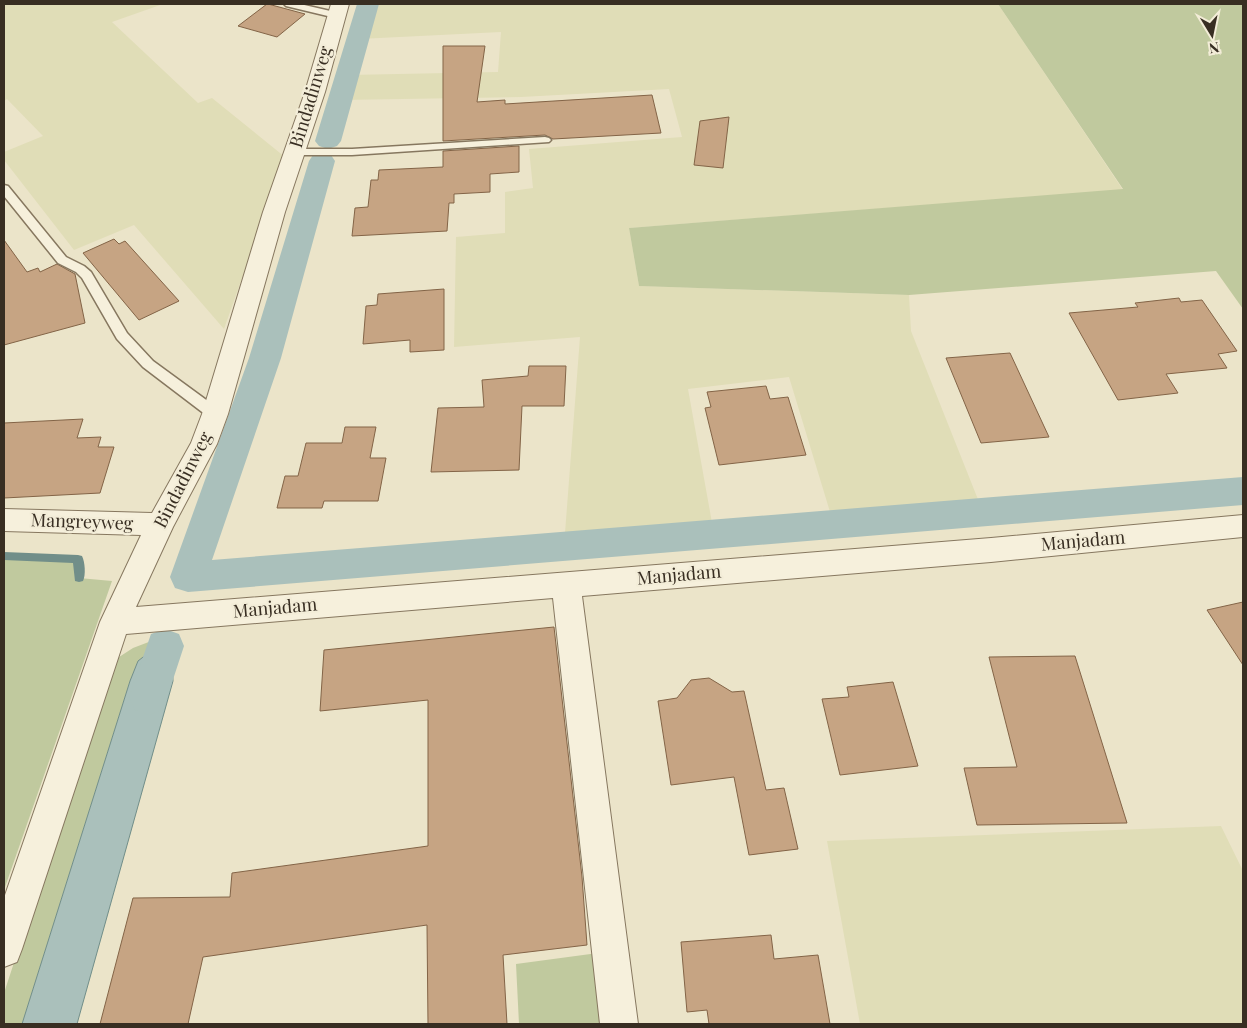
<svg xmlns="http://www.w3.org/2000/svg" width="1247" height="1028" viewBox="0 0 1247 1028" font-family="'Playfair Display',serif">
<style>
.farmland{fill:#e0ddb7}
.green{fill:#c0c99e}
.water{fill:#aac0bb;stroke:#718e89}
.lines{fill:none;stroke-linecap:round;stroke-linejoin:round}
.stream{fill:#718e89;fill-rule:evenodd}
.canal{fill:#aac0bb;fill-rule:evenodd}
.building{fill:#c6a483;stroke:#836447}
.lane-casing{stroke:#86775f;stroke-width:3}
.street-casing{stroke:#86775f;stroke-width:2}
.lane{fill:#f6f0dc;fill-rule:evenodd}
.street{fill:#f6f0dc;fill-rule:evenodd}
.labels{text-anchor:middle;stroke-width:4.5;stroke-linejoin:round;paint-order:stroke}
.street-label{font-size:18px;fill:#382e22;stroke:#f3edd8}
</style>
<rect width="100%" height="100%" fill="#ebe4c9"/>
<path class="farmland" d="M4 4H163L112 22 198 103 212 98 285 157 224 329 134 225 74 250 4 160V152L43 136 7 99 4 101Z
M368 4H998L1123 190 629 228 639 286 909 295 911 331 983 512 834 525 789 377 688 389 714 534 564 546 580 337 454 347 456 237 505 233V192L533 188 529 149 682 137 669 89 521 97 341 100 348 75 498 72 501 32 359 39Z
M1221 826 1243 871V1024H860L827 841Z"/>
<path class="green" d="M998 4H1243V309L1216 271 909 295 639 286 629 228 1123 189Z
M4 556 78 559 79 578 112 581 4 890Z
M154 640 152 650 138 661 130 681 22 1024H4V993L107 680 116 659 133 648Z
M598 953 606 1024H519L516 964Z"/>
<path class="water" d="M152 650 169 652 172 660 173 681 77 1024H22L130 681 138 661Z"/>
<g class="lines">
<path class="stream" d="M4 552 78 555 82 556C85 562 86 575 83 581L79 582 75 581 73 563 4 560Z"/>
<path class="canal" d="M357 4H379L341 141 337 146 328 149 319 146 315 141Z
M322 153 331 155 335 161 281 358 212 560 1243 477V505L188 592 175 588 170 577 249 358 309 161 313 155Z
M165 629 179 634 184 646 163 710 149 715 135 710 129 697 151 634Z"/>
</g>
<path class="building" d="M267 4H268L305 14 277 37 238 26Z
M443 46H485L477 102 505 100V104L652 95 661 133 553 139 545 135 443 141Z
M729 117 723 168 694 165 700 121Z
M519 146V172L490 174V192L454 194V203H449L447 231 352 236 355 208 368 207 371 180H378L379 170 443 167V151Z
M114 239 119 244 125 241 179 301 139 320 83 253Z
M4 240 27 272 38 268 40 272 57 264 75 274 85 323 4 345Z
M444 289V350L410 352V340L363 344 366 306 377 305 378 294Z
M1179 298 1181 302 1202 300 1237 351 1218 354 1227 368 1166 374 1178 393 1118 400 1069 313 1138 307 1135 303Z
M1010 353 1049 437 981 443 946 358Z
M529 366H566L564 406H522L519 470 431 472 438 408 484 407 482 380 528 376Z
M766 386 770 399 788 397 806 455 719 465 705 408 711 407 707 392Z
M83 419 77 438 101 437 98 447H114L100 493 4 498V423Z
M345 427H376L370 458H386L378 501H324L322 508H277L285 476H298L306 443H342Z
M1243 602V665L1207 610Z
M554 627 582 877 587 945 503 955 507 1024H428L427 925 203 957 188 1024H100L133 898 230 897 232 873 428 846V700L320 711 324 650Z
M1075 656 1127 823 977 825 964 768 1017 767 989 657Z
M709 678 732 692 744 691 766 790 784 788 798 849 749 855 734 777 671 785 658 701 677 698 691 680Z
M893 682 918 766 840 775 822 699 849 697 847 687Z
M771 935 774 959 818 955 830 1024H709L707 1010 687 1012 681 942Z"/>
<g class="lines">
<defs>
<path id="lane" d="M284 4H300L339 13 341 15 336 18 286 6Z
M545 137 549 138 551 140 549 142 352 155H294L288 152 294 149H352Z
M4 185 8 186 66 257 84 266 91 272 127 333 153 361 220 410 222 414 220 418 215 419 210 418 143 367 117 339 82 278 76 272 58 263 4 196Z"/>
<path id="street" d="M331 4H349L325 92 285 212 228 414 217 444 173 527 136 607 991 538 1243 515V537L991 562 582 596 638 1024H600L553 598 126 634 22 949 17 962 4 967V898L100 622 141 535 4 531V509L152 513 191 443 202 414 263 212 305 92Z"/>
</defs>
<use href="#lane" class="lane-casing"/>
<use href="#street" class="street-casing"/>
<use href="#lane" class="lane"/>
<use href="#street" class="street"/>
</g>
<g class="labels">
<g class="street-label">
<text transform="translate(311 97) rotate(-73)" y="6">Bindadinweg</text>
<text transform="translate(183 480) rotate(-63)" y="6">Bindadinweg</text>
<text transform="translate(82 522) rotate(2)" y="6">Mangreyweg</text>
<text transform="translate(1083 541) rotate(-5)" y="6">Manjadam</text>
<text transform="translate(679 575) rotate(-5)" y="6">Manjadam</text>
<text transform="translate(275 608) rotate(-5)" y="6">Manjadam</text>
</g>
</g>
<rect width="1247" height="1028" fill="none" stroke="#382e22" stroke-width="10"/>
<g transform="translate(1212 35) rotate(170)" stroke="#f3edd8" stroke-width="4" paint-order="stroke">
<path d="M0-4L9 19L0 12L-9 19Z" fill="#382e22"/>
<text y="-8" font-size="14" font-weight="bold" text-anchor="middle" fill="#382e22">N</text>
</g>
</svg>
